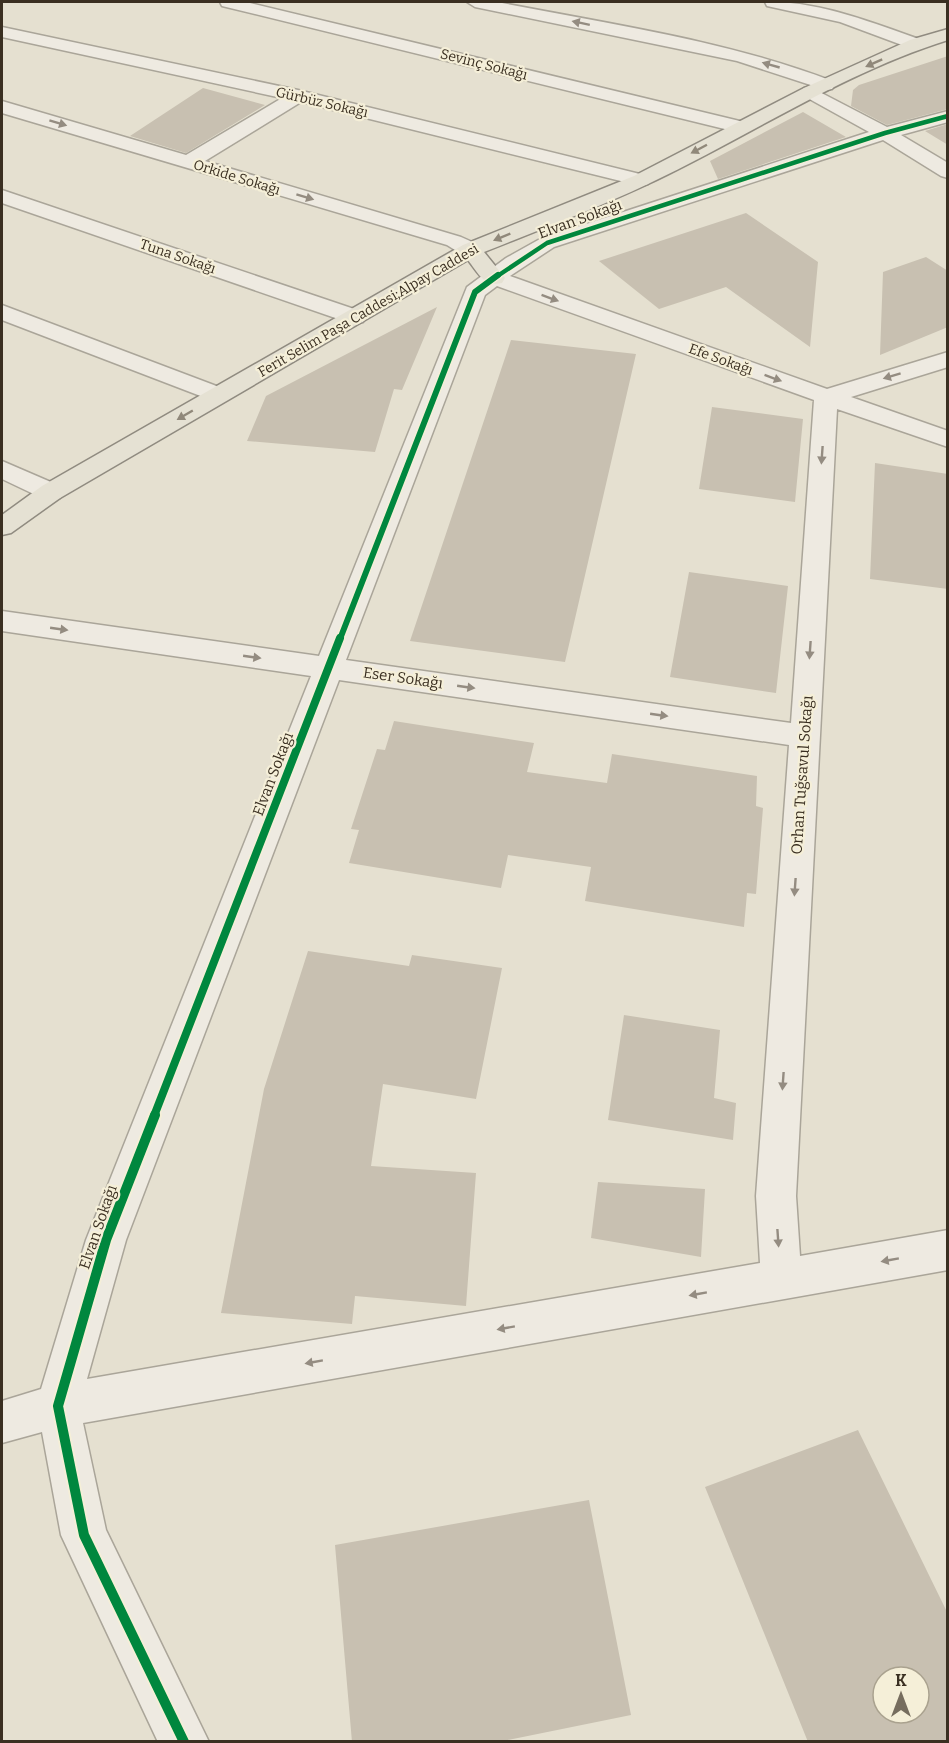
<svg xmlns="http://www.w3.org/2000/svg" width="949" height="1743" viewBox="0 0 949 1743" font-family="Bitter,serif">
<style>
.building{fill:#c8c0b1;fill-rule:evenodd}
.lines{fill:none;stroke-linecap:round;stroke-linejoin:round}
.minor-casing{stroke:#aaa599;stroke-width:3}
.major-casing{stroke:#908b80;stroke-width:3}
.minor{fill:#eeeae1;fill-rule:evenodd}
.major{fill:#e5e1d3;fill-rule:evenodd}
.cycleway-far3-casing{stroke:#f5efd8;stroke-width:7}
.cycleway-far2-casing{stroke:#f5efd8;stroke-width:9}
.cycleway-far1-casing{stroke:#f5efd8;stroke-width:11}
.cycleway-casing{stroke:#f5efd8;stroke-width:14}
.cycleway-far3{stroke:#00873e;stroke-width:4.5}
.cycleway-far2{stroke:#00873e;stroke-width:6}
.cycleway-far1{stroke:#00873e;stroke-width:8}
.cycleway{stroke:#00873e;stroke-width:10}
.oneway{fill:#948c81}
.oneway2{fill:#90887a}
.labels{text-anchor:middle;stroke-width:4.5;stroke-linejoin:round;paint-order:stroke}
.far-street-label{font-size:14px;fill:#3a2f21;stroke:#f5efd8}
.street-label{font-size:15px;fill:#3a2f21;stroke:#f5efd8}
</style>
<rect width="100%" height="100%" fill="#e5e0d0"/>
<path class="building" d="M948 56V109L887 125 851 106 853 90 859 85Z
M203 88 265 105 186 153 130 136Z
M803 112 846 137 718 179 710 161Z
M948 124V145L925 131Z
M746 213 818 262 810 347 726 287 659 309 599 261Z
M926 257 948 271V327L880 355 883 272Z
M437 307 402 390 394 389 375 452 247 441 266 396Z
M511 340 636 354 565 662 410 641Z
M712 407 803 419 795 502 699 489Z
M875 463 948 474V589L870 579Z
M689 572 788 586 776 693 670 677Z
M394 721 534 743 527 772 607 783 612 754 757 776 756 806 763 808 760 845 756 894 747 893 744 927 585 901 591 867 508 855 501 888 349 863 359 830 351 829 363 792 377 749 385 750Z
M308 951 409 966 412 955 502 968 476 1099 383 1084 371 1166 476 1173 466 1306 355 1296 352 1324 221 1313 264 1089Z
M624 1015 720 1030 714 1098 736 1103 733 1140 608 1120Z
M598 1182 705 1189 701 1257 591 1238Z
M858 1430 948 1614V1742H808L705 1487ZM883 1677H919V1713H883Z
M589 1500 631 1715 498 1742H352L335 1545Z"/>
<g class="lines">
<defs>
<path id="minor" d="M220 2H246L748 123 750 127 748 131 741 133 222 6Z
M467 2H497C609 24 725 40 832 81L835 85 832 89 826 90 737 61 475 7Z
M765 2C817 0 873 23 922 40L925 44 922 48H910L840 22 767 6Z
M2 27 298 90 648 176 651 180 648 184 641 186 301 102 205 161 461 237 479 245 482 250 479 255 471 256 463 255 447 245 2 113V101L186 155 282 98 2 37Z
M810 87 887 127 948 111V122L901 135 948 163V178L941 176 883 140 554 247 510 276 827 389 948 352V367L851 397 948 431V447L837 409 796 1196 800 1256 948 1230V1270L83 1423 106 1530 209 1742H158L61 1535 42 1432 2 1443V1401L41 1389 86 1240 311 676 2 631V611L319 656 467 287 506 258 540 239 869 132 804 96 801 92 804 88ZM497 286 814 400 791 723 346 660 485 295ZM339 680 789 745 756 1196 760 1263 87 1379 126 1240Z
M2 190 363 312 366 317 363 322 355 324 347 322 2 203Z
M2 305 227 390 231 395 227 400 219 402 211 400 2 320Z
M2 461 60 486 64 492 60 498 51 500 42 498 2 479Z"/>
<path id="major" d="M948 29V40C842 73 748 137 648 184 595 209 539 230 484 252L505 278 502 283C484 287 478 273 468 260L60 498 11 533 2 535V515L42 486 463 245 634 176 804 88 910 40Z"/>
</defs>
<use href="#minor" class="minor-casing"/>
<use href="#major" class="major-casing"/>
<use href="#minor" class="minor"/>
<use href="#major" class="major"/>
<defs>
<path id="cycleway-far3" d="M496 277 547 243 885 133 948 116"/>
<path id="cycleway-far2" d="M340 639 475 292 498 275"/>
<path id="cycleway-far1" d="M154 1116 340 638"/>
<path id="cycleway" d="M155 1115 106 1240 58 1406 84 1535 184 1742"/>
</defs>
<use href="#cycleway-far3" class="cycleway-far3-casing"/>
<use href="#cycleway-far2" class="cycleway-far2-casing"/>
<use href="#cycleway-far1" class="cycleway-far1-casing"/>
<use href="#cycleway" class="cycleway-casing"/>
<use href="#cycleway-far3" class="cycleway-far3"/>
<use href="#cycleway-far2" class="cycleway-far2"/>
<use href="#cycleway-far1" class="cycleway-far1"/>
<use href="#cycleway" class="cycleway"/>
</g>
<defs><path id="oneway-solid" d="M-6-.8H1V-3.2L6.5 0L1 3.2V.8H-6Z" transform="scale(1.5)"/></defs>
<g class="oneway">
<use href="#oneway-solid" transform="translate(581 23) rotate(-168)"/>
<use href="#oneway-solid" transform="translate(771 65) rotate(-164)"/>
<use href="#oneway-solid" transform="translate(58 123) rotate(17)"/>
<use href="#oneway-solid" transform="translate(305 197) rotate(17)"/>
<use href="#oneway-solid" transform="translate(550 298) rotate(20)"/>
<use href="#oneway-solid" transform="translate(892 376) rotate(163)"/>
<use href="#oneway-solid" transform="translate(773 378) rotate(20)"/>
<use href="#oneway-solid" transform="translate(822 455) rotate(94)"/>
<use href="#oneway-solid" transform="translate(59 629) rotate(8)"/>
<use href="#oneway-solid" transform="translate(810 650) rotate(94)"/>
<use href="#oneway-solid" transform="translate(252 657) rotate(8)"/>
<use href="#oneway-solid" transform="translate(466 687) rotate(8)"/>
<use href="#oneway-solid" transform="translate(659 715) rotate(8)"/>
<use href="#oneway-solid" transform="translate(795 887) rotate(94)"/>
<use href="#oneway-solid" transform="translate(783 1081) rotate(94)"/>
<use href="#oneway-solid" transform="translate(778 1238) rotate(86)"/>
<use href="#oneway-solid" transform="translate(890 1260) rotate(170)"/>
<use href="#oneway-solid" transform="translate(698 1294) rotate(170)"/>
<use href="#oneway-solid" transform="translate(506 1328) rotate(170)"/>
<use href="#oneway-solid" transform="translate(314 1362) rotate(170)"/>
</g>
<g class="oneway2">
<use href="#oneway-solid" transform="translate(874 63) rotate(156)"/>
<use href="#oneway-solid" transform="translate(699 149) rotate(152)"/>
<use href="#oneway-solid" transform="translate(502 237) rotate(158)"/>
<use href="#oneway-solid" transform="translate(185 415) rotate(150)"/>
</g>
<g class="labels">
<g class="far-street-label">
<text transform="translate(484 64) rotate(14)" y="5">Sevinç Sokağı</text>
<text transform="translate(322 102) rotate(13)" y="5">Gürbüz Sokağı</text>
<text transform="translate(237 177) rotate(17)" y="5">Orkide Sokağı</text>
<text transform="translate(178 256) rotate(19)" y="5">Tuna Sokağı</text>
<text transform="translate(368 310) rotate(-30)" y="5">Ferit Selim Paşa Caddesi;Alpay Caddesi</text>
<text transform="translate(721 359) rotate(20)" y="5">Efe Sokağı</text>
</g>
<g class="street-label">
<text transform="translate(580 219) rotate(-20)" y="5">Elvan Sokağı</text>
<text transform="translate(403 678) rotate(8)" y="5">Eser Sokağı</text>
<text transform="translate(273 774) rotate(-69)" y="5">Elvan Sokağı</text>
<text transform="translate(802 775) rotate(-86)" y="5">Orhan Tuğsavul Sokağı</text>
<text transform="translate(98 1227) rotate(-71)" y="5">Elvan Sokağı</text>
</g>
</g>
<rect width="949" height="1743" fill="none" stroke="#3a2f21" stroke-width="6"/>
<g transform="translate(901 1695)"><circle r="28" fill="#f5efd8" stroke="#aaa28f" stroke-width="1.5"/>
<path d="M0-4.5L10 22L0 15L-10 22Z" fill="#766d5e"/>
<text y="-9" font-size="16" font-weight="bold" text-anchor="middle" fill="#3a2f21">K</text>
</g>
</svg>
